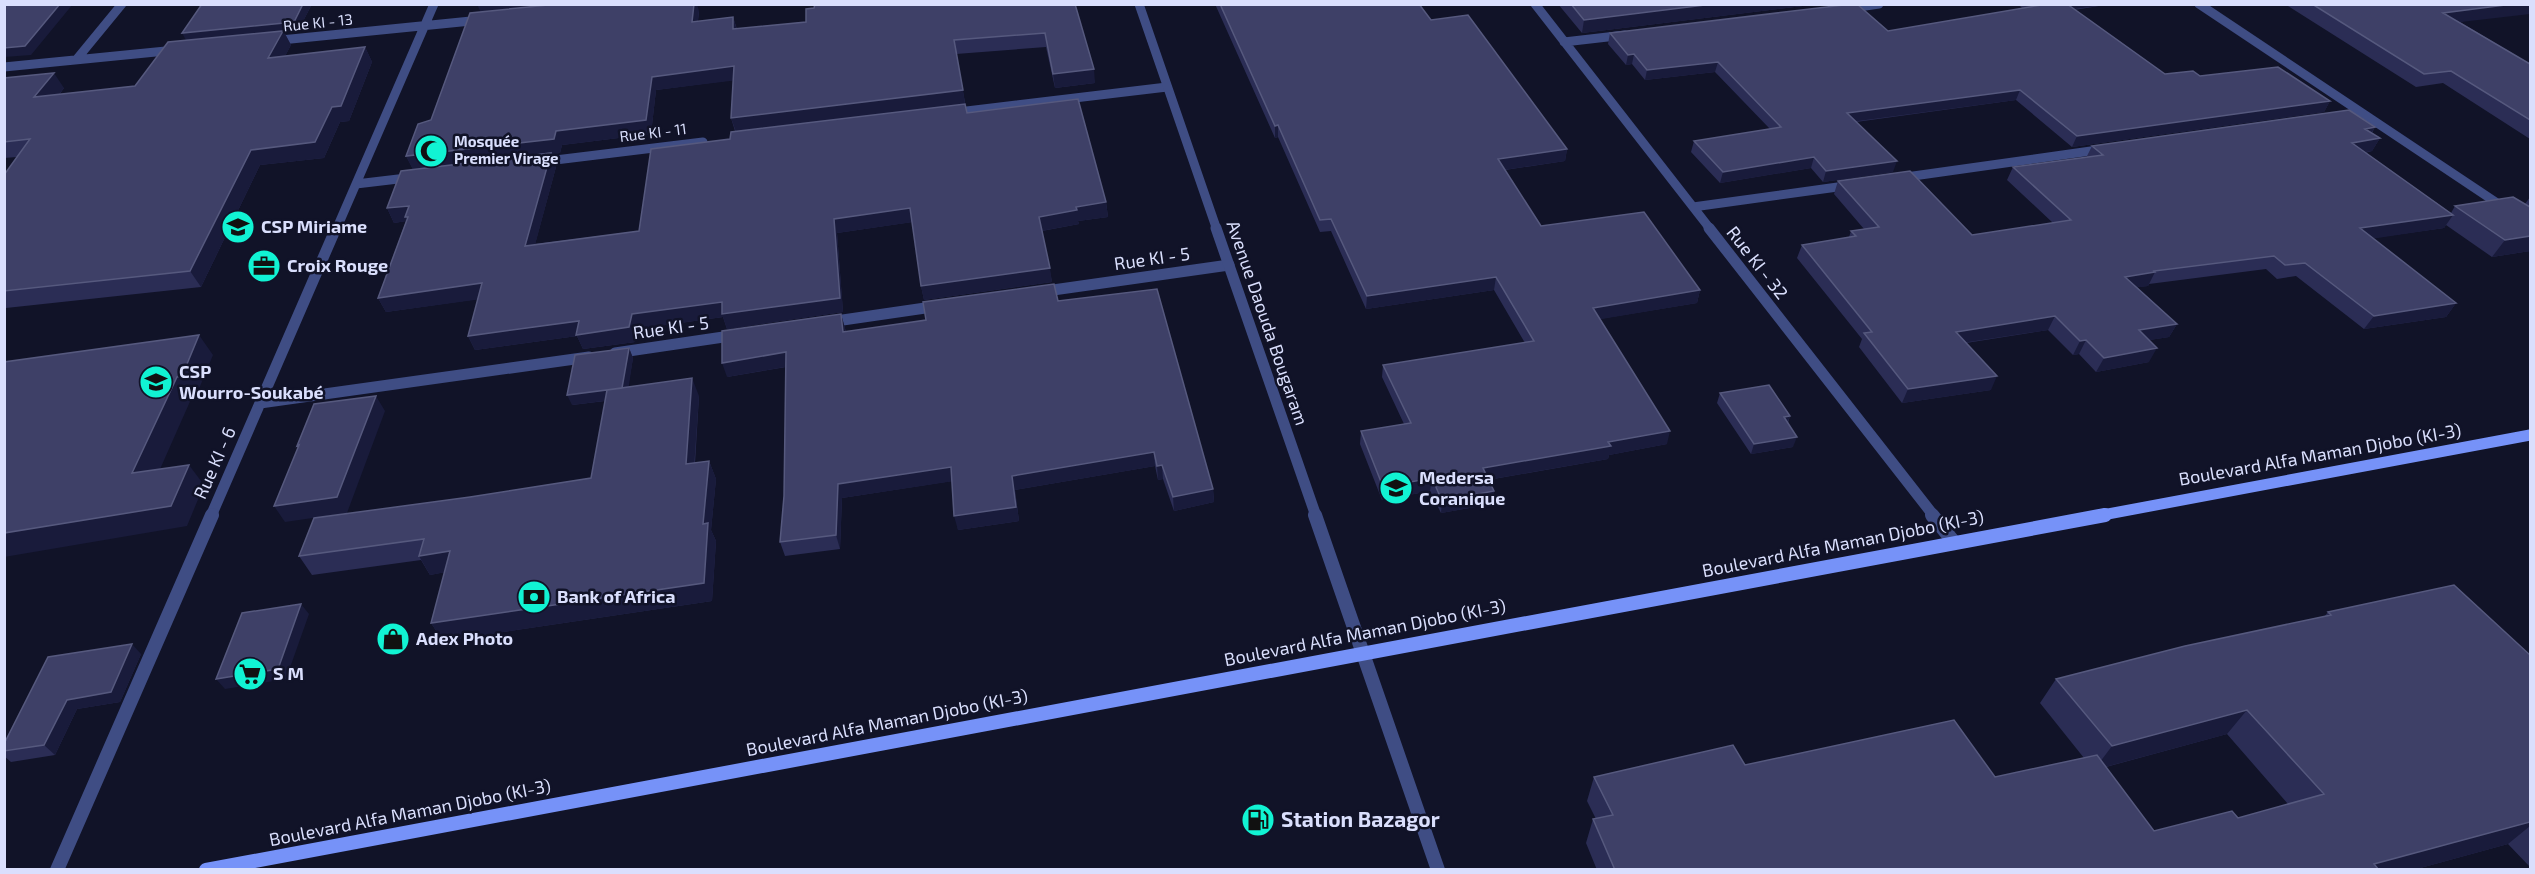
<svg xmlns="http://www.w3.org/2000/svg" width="2535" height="874" viewBox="0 0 2535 874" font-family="'Exo 2',sans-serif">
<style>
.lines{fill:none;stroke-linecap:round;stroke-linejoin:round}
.minor-far2{stroke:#3f4d84;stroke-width:9}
.minor-far1{stroke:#3f4d84;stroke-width:11}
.minor{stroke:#3f4d84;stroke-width:14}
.tertiary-far2{stroke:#3f4d84;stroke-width:9}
.tertiary-far1{stroke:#3f4d84;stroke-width:11}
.tertiary{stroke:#3f4d84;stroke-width:14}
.secondary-far1{stroke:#7692f8;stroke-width:11}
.secondary{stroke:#7692f8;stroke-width:14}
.wall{fill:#2b2d55;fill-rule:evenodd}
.shaded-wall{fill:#191b3b}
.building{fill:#3e4067;stroke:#56597e;stroke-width:1.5}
.labels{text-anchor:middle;stroke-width:5;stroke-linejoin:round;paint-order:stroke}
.far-street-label{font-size:15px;fill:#dadffd;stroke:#111328}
.far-poi-label{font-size:15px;font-weight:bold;fill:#dadffd;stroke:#111328;text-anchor:start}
.poi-label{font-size:18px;font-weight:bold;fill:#dadffd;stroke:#111328;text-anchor:start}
.street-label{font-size:18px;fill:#dadffd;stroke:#111328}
.near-poi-label{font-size:21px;font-weight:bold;fill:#dadffd;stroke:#111328;text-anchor:start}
</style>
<rect width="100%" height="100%" fill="#111328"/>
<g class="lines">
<path class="minor-far2" d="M1535 4 1711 230
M2199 4 2530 225
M1845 9 1879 4
M271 41 481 20
M1564 42 1625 35
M76 60 122 4
M4 67 176 50
M950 113 1167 87
M2339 116 2362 113
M539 162 703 142
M1899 178 2105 149
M356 184 415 177
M1693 207 1852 185
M336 230 434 4"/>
<path class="minor-far1" d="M1709 228 1934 516
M1039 292 1229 265
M829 322 939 306
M615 353 737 335
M260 403 589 357
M211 516 336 228"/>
<path class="minor" d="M1932 515 1953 541
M57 870 212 515"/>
<path class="tertiary-far2" d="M1139 4 1217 230"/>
<path class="tertiary-far1" d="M1216 228 1316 516"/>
<path class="tertiary" d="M1315 515 1438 870"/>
<path class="secondary-far1" d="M2097 516 2530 435"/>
<path class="secondary" d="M206 870 2105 515"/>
</g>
<path class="wall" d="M202 4H312L298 31 284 32 291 45 285 56 365 47 372 62 349 121 340 122 324 158 260 165 201 287 6 308 4 312V175L17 157 4 158V78L64 88 59 95 135 86 186 40Z
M1075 4 1095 83 1055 88 1046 47 956 54 967 113 1106 202 1108 217 1078 221 1079 224 1042 231 1052 282 924 300 921 286 912 222 837 233 843 312 727 329 723 317 637 329 635 342 583 349 577 336 475 350 468 336 478 299 386 312 378 298 406 221 394 223 387 208 413 169 406 156 699 11 698 21 733 17 737 29ZM733 80 731 118 735 131 730 139 639 231 535 244 556 167 551 154 560 153 562 145 651 134 656 90Z
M1215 4H1419L1431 20 1567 149 1565 161 1505 170 1541 226 1700 290 1697 303 1599 319 1667 444 1609 455 1608 459 1488 480 1494 491 1492 504 1441 513 1430 491 1382 500 1360 444 1361 431 1404 424 1382 377 1383 365 1525 343 1494 290 1366 309 1331 231 1320 232 1278 137 1275 138Z
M1558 4H1819L1582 33Z
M2018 4H2111L2074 10 2165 74 2200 76 2330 101 2324 112 2072 147 2016 100 1856 122 1893 172 1823 182 1811 168 1720 183 1691 152 1694 141 1770 129 1715 72 1645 80 1632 64 1626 65 1608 44 1610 33 1888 31 2023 9Z
M2285 4H2530L2460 22 2530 64V139L2443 83 2416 87Z
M2375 127 2372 133 2380 138 2372 151 2365 153 2451 213 2455 206 2525 204 2530 197V251L2492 257 2446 225 2444 228 2373 238 2456 303 2446 317 2364 329 2296 276 2277 279 2266 269 2149 284 2148 286 2137 287 2177 324 2169 337 2149 340V362L2096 372 2079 354 2073 355 2048 330 1966 343 1991 390 1902 403 1859 347 1862 339 1797 258 1802 245 1849 237 1851 231 1864 229 1834 194 1838 181 1972 235 2053 223 2007 180 2013 167 2086 158 2092 146Z
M1058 301 1213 489 1214 502 1174 511 1163 479 1158 480 1155 466 1015 490 1019 521 958 530 952 481 842 498 840 549 785 556 780 542 784 496 786 367 727 377 841 314 846 332Z
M629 348 633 358 628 387 699 396 695 463 709 461 716 479 711 530 716 541 712 601 443 641 431 623 445 572 430 575 421 560 312 575 299 556 470 497 591 478 605 401 572 405Z
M1720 393 1790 416 1788 423 1793 447 1751 454 1717 403Z
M2328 612 2530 655V867L2508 844 2413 870H1597L1586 843 1593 819H1596L1587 801 1594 777 1745 765 1995 777 2084 758 2040 703 2056 679 2324 617ZM2227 734 2288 804 2238 818 2154 831 2106 767Z
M141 654 120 702 77 709 55 755 11 762 4 756V744Z"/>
<path class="shaded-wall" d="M60 4H73L31 55 4 57V48Z
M303 4H312L298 31 284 32 291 45 276 73 187 42 182 33Z
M477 4H561L481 13Z
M694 4H697L699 11 696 35 692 22Z
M1713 4H1819L1582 33 1584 20Z
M2049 4H2111L2032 15Z
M2513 4H2530V14L2435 25 2443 13Z
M733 17 737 30 733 29Z
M365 47 372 62 349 121 340 122 324 158 260 165 201 287 190 271 251 150 332 107Z
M1634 54 1632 64 1626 65 1628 55Z
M1718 62 1715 72 1645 80 1647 70Z
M734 66 738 80 656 90 651 134 562 145 560 153 551 154 556 167 531 260 413 170 406 156 556 131 652 77Z
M1094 69 1095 83 1055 88 1053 74Z
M54 73 64 88 45 112 34 97Z
M963 90 965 104 736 132 731 118Z
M2020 90 2016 100 1843 123 1847 113Z
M2330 101 2324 112 2072 147 2077 136Z
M1278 125V137L1275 138V126Z
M2375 127 2367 140 2365 129Z
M2380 138 2372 151 2344 156 2352 143Z
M1567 149 1565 161 1496 171 1498 159Z
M1814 157 1811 168 1720 183 1723 172Z
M1897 161 1893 172 1823 182 1826 171Z
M1106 202 1108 217 1078 221 1079 224 1041 231 1039 217 1076 207Z
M409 206 407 221 394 223 387 208Z
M910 208 913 222 837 233 843 312 727 329 723 317 637 329 635 342 583 349 577 336 475 350 468 336 632 314 834 219Z
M2453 215 2444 228 2351 242 2360 228Z
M2530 236V251L2492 257 2505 240Z
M1050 268 1052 282 924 300 921 286Z
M2155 272 2148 286 2118 290 2125 277Z
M1496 277 1494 290 1366 309 1367 296Z
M482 283 489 298 386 312 378 298Z
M1700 290 1697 303 1590 321 1593 308Z
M2456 303 2446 317 2364 329 2374 316Z
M841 314 845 328 847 346 843 332Z
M2055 316 2048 330 1949 345 1956 332Z
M2177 324 2169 337 2131 343 2139 330Z
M199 335 213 355 196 396 192 397 149 494 132 473 177 377Z
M2086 340 2079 354 2073 355 2080 341Z
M629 348 633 358 627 398 572 405 567 395Z
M2157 348 2149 362 2096 372 2104 358Z
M786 352 790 366 727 377 722 363Z
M1997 376 1991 390 1902 403 1908 389Z
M692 378 699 396 693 482 686 464Z
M376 396 385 411 347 513 285 522 274 506Z
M1790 416 1786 426 1784 417Z
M1670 431 1667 444 1609 455 1608 459 1481 481 1483 468 1608 442Z
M1797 437 1793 447 1751 454 1754 444Z
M1154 452 1155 466 1015 490 1019 521 958 530 954 516 1012 476Z
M709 461 716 479 711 530 716 541 712 601 443 641 431 623 703 524Z
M189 465 204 485 187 526 4 557V533Z
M1162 465 1163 479 1158 480 1157 466Z
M951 467 954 481 842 498 840 549 836 535 838 484Z
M1432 478 1430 491 1382 500 1383 487Z
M1213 489 1214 502 1174 511 1173 497Z
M1494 491 1492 504 1441 513 1442 501Z
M450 551 462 569 430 575 419 556Z
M301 604 309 614 286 679 225 689 216 679Z
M132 644 141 654 120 702 77 709 55 755 44 745 67 700Z
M2247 710 2227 734 2094 770 2112 746Z
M2530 822V826L2508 844 2413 870H2368L2374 864Z"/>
<path class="building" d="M4 4H60L25 46 4 48Z
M202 4H303L294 22 182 33Z
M558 4H694L692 22 733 17V29L806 22V9L814 8 815 4H1075L1094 69 1053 74 1045 33 954 40 963 90 731 118 734 66 652 77 646 120 556 131 554 139 406 156 418 124 431 120 470 13Z
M1220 4H1419L1431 20 1468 15 1567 149 1498 159 1541 226 1644 212 1700 290 1593 308 1670 431 1608 442 1611 446 1483 468 1494 491 1442 501 1432 478 1383 487 1361 431 1411 423 1383 365 1534 341 1496 277 1367 296 1331 219 1320 220 1278 125 1275 126Z
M1571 4H1713L1584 20Z
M1852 4H1857L1888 31 2047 4H2067L2165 74 2193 71 2200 76 2278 67 2330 101 2077 136 2020 90 1847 113 1897 161 1826 171 1814 157 1723 172 1694 141 1781 127 1718 62 1647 70 1634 54 1628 55 1610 33Z
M2033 4H2047L2035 6Z
M2312 4H2513L2443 13 2530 64V120L2451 71 2424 74Z
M283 31 268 58 365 47 341 106 332 107 315 142 251 150 190 271 4 291V175L30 139 4 142V78L54 73 34 97 135 86 168 42Z
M1078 99 1106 202 1076 207 1077 210 1039 217 1050 268 921 286 910 208 834 219 840 298 722 314V302L632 314 629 327 576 335 579 321 468 336 482 283 378 298 408 217H405L409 206 387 208 401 171 551 153 525 246 639 231 651 149 730 139 731 132 965 104 967 113Z
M2349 110 2375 127 2365 129 2380 138 2352 143 2453 215 2360 228 2456 303 2374 316 2305 263 2285 265 2274 256 2154 271 2155 272 2125 277 2177 324 2139 330 2157 348 2104 358 2086 340 2080 341 2055 316 1956 332 1997 376 1908 389 1864 333 1872 332 1802 245 1856 236 1851 231 1879 227 1838 181 1910 171 1972 235 2071 220 2013 167 2103 155 2092 146Z
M2513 197 2530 207V236L2505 240 2455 206Z
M1054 284 1058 301 1157 289 1213 489 1173 497 1162 465 1157 466 1154 452 1012 476 1016 507 954 516 951 467 838 484 836 535 780 542 784 496 786 352 722 363V331L841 314 843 332 926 320 923 302Z
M199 335 182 376 177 377 132 473 189 465 171 506 4 533V362Z
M629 348 622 388 567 395 575 355Z
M692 378 686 464 709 461 703 524 708 523 704 583 431 623 450 551 419 556 424 539 299 556 314 518 470 497 591 478 607 390Z
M1769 385 1790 416 1784 417 1797 437 1754 444 1720 393Z
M376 396 337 497 274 506 299 445 297 446 314 404Z
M2454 585 2530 655V822L2374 864 2379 870H1615L1593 819 1613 815 1594 777 1733 745 1745 765 1954 720 1995 777 2097 755 2154 831 2232 811 2238 818 2324 794 2247 710 2112 746 2056 679 2185 646 2331 615 2328 612Z
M301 604 278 669 216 679 242 613Z
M132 644 111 692 67 700 44 745 4 751V744L48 657Z"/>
<defs>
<symbol id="mosque-disc" viewBox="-11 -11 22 22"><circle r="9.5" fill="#11f3d3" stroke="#111328"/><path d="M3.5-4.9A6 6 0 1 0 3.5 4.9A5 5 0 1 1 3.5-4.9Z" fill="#111"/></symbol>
<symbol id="school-disc" viewBox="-11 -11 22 22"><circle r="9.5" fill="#11f3d3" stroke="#111328"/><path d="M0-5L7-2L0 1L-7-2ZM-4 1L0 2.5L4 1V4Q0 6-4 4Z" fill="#111"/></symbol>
<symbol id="office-disc" viewBox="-11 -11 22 22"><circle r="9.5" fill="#11f3d3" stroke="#111328"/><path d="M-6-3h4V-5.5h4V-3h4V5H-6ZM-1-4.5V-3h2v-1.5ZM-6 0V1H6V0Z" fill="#111"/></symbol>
<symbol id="bank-disc" viewBox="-11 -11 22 22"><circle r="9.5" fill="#11f3d3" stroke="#111328"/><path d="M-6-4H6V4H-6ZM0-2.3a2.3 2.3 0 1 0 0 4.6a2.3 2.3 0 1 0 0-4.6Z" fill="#111"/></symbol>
<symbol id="shop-disc" viewBox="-11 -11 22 22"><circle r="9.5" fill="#11f3d3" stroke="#111328"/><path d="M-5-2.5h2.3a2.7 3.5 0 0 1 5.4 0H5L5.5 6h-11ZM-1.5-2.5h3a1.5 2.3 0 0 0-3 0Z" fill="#111"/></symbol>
<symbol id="supermarket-disc" viewBox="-11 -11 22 22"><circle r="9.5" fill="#11f3d3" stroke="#111328"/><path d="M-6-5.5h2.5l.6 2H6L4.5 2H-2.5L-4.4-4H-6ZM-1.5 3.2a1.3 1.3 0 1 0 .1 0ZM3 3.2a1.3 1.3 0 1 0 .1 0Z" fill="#111"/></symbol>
<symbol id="fuel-disc" viewBox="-11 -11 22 22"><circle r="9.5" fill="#11f3d3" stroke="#111328"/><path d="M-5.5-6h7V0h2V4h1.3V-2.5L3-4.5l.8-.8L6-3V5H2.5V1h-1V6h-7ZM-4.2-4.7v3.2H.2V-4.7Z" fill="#111"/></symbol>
</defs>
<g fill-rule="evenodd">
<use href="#mosque-disc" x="412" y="132" width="38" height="38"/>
<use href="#school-disc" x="219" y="208" width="38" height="38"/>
<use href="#office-disc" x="245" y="247" width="38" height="38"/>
<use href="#school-disc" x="137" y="363" width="38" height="38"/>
<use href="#school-disc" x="1377" y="469" width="38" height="38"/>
<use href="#bank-disc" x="515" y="578" width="38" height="38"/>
<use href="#shop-disc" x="374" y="620" width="38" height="38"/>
<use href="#supermarket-disc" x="231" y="655" width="38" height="38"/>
<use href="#fuel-disc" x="1239" y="801" width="38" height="38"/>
</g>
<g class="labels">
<g class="far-street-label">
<text transform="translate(318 23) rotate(-6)" y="5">Rue KI - 13</text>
<text transform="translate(653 133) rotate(-7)" y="5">Rue KI - 11</text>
</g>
<g class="far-poi-label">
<text x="454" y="147">Mosquée<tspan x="454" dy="17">Premier Virage</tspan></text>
</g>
<g class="poi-label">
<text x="261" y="233">CSP Miriame</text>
<text x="287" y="272">Croix Rouge</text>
<text x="179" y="378">CSP<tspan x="179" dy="21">Wourro-Soukabé</tspan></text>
<text x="1419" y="484">Medersa<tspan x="1419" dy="21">Coranique</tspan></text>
<text x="557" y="603">Bank of Africa</text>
<text x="416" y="645">Adex Photo</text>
<text x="273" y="680">S M</text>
</g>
<g class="street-label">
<text transform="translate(1152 259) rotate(-8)" y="6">Rue KI - 5</text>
<text transform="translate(1757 263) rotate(52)" y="6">Rue KI - 32</text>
<text transform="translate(1267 323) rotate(71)" y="6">Avenue Daouda Bougaram</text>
<text transform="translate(671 328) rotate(-8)" y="6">Rue KI - 5</text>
<text transform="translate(2320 455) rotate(-10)" y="6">Boulevard Alfa Maman Djobo (KI-3)</text>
<text transform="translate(215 463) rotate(-66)" y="6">Rue KI - 6</text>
<text transform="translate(1843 544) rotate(-11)" y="6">Boulevard Alfa Maman Djobo (KI-3)</text>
<text transform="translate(1365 633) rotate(-11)" y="6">Boulevard Alfa Maman Djobo (KI-3)</text>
<text transform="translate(887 723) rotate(-11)" y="6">Boulevard Alfa Maman Djobo (KI-3)</text>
<text transform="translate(410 813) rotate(-11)" y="6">Boulevard Alfa Maman Djobo (KI-3)</text>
</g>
<g class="near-poi-label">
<text x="1281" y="827">Station Bazagor</text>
</g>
</g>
<rect width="2535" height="874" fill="none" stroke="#dadffd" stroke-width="12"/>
</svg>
